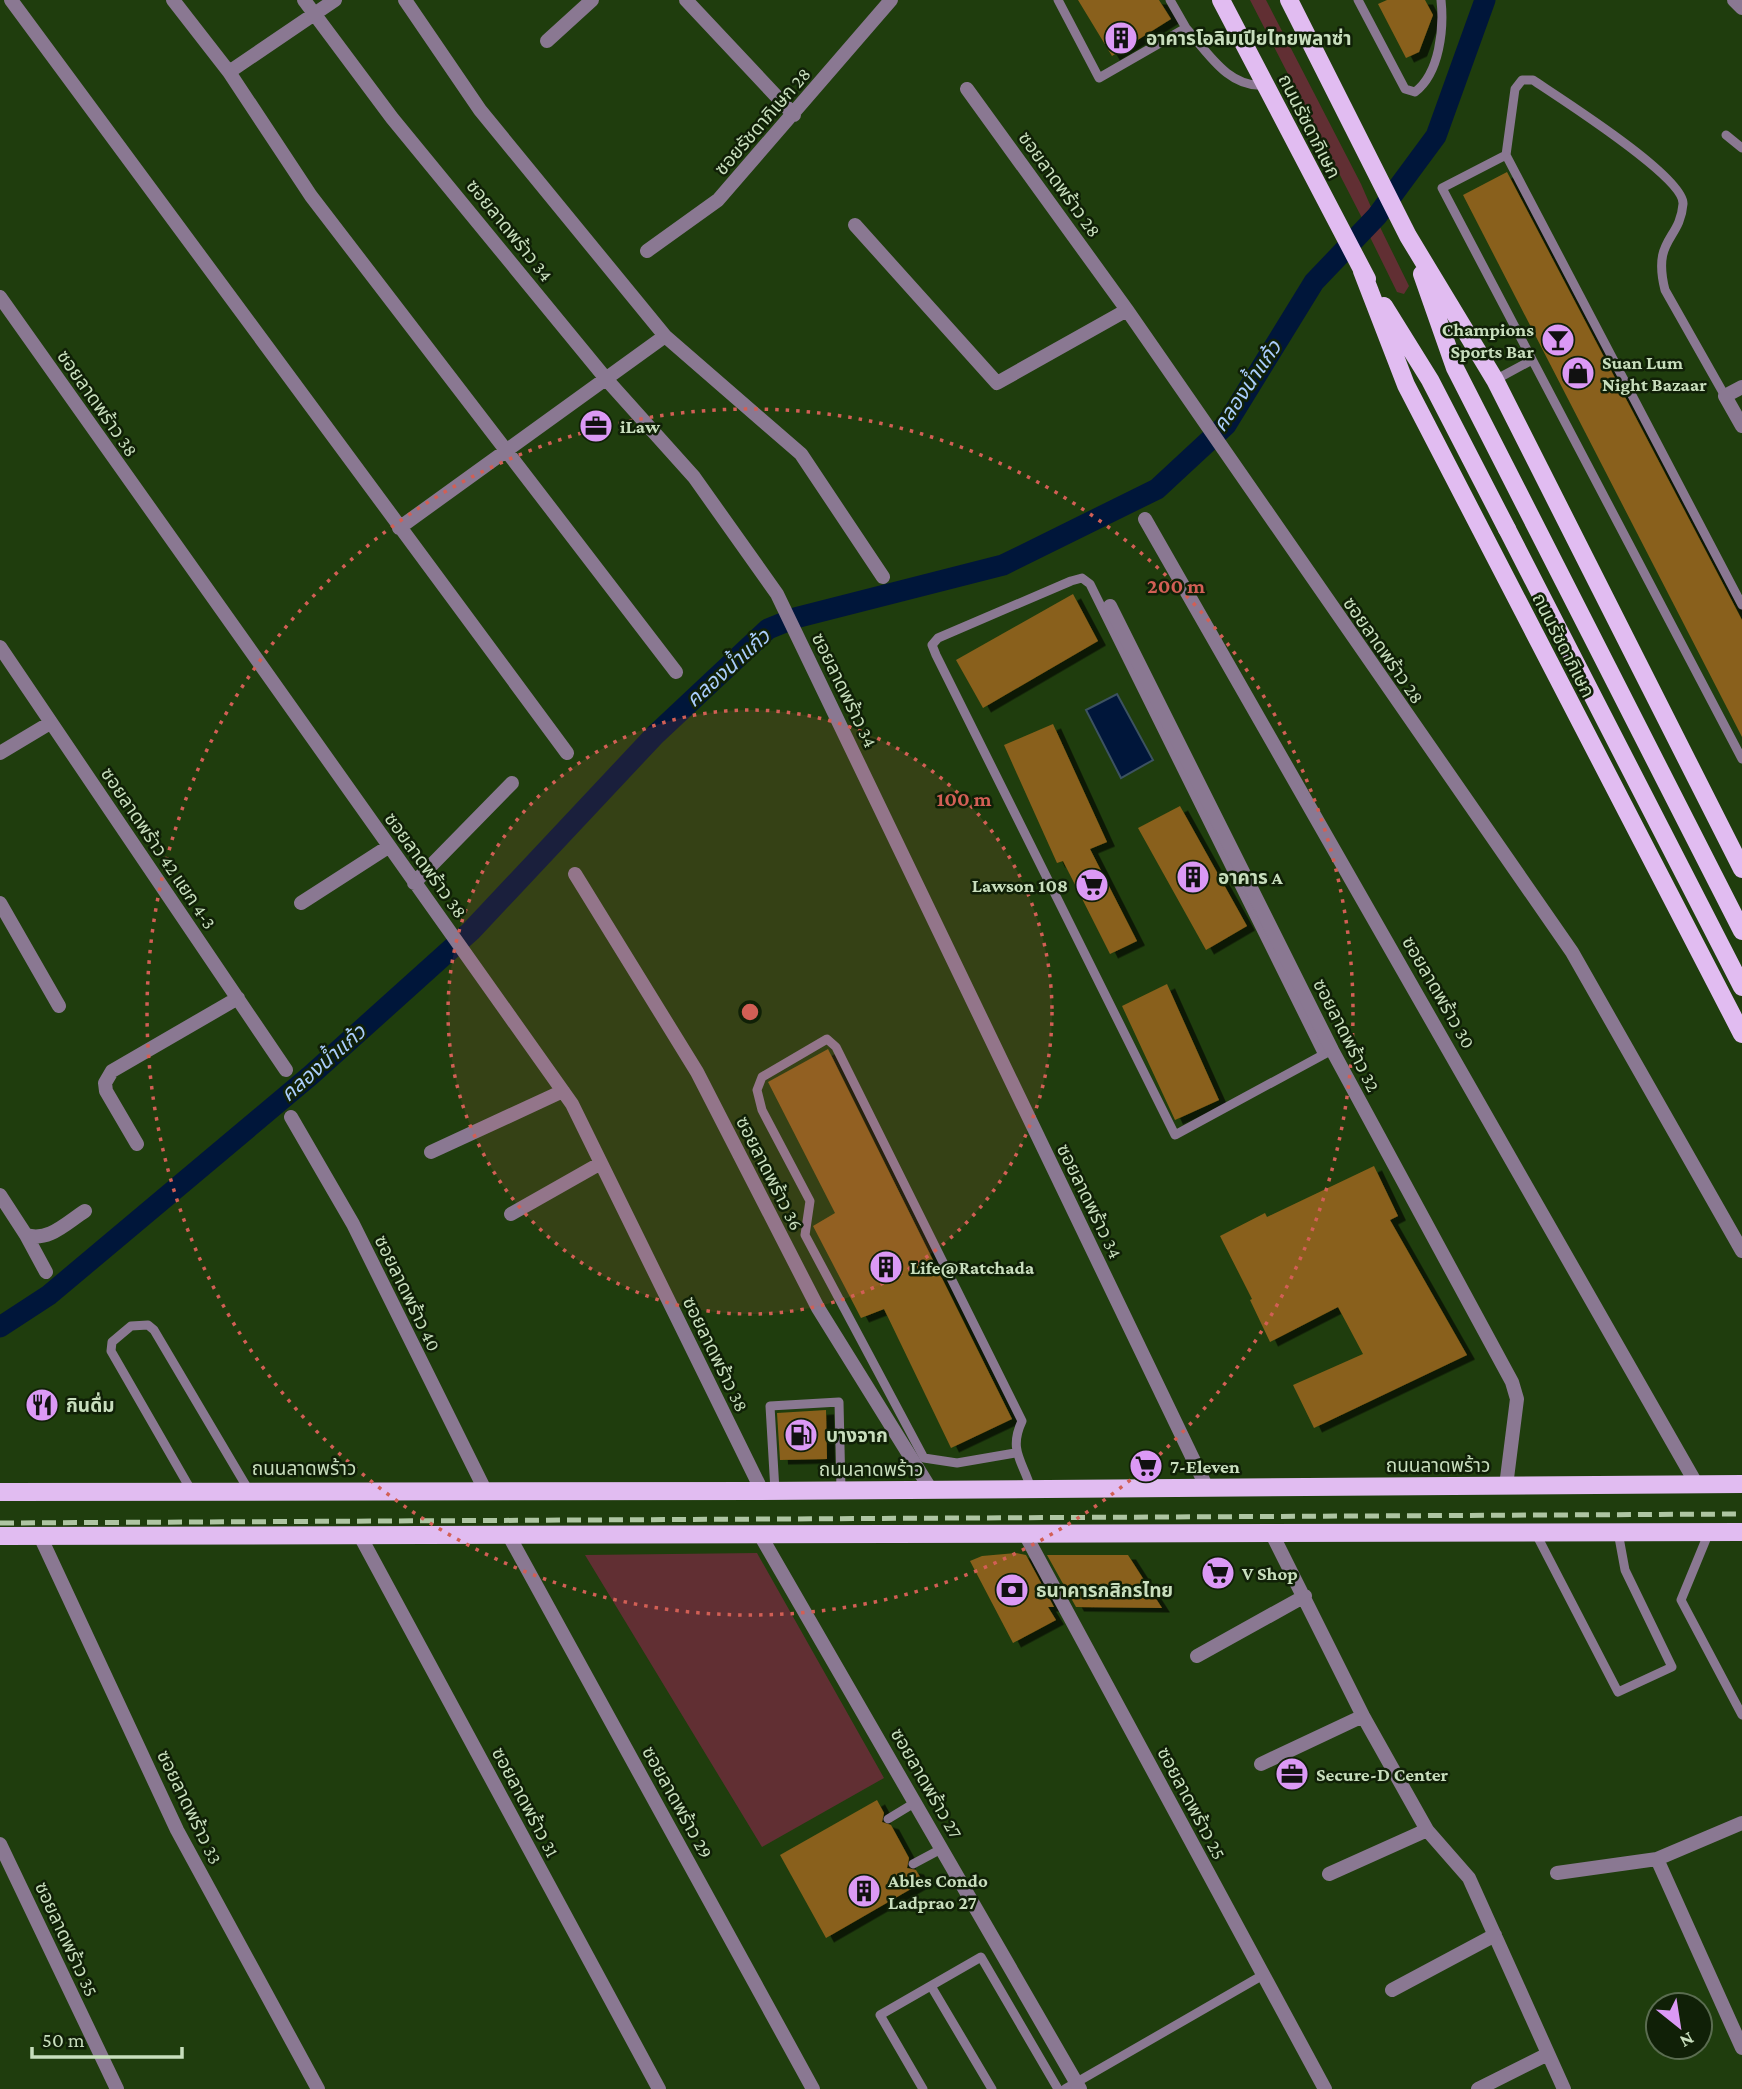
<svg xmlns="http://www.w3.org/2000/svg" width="1742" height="2089" viewBox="0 0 1742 2089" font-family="'Crimson Pro','Noto Sans Thai',serif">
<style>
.green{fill:#612f33}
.water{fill:#00163a;stroke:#3c5261;stroke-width:2}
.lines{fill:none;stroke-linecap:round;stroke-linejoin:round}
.canal{stroke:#00163a;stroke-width:21}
.building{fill:#89601b;filter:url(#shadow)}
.lane{stroke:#8a7892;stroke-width:9}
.street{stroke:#8a7892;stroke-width:14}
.primary{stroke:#e1bcf1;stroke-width:18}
.rail{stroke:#aec5a2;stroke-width:5;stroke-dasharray:14 7;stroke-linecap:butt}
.primary-bridge{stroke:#e1bcf1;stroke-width:18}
.ring{fill:none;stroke:#d25f55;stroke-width:3.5;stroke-dasharray:3.5 7}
.labels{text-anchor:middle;stroke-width:5;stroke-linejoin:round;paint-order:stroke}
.poi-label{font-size:19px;font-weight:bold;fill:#c8debd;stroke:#102007;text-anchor:start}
.street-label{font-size:19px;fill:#c8debd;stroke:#102007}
.water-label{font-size:21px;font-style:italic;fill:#aacdfc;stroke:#102007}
.centre{fill:#d25f55;stroke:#102007;stroke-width:3.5}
.ring-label{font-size:21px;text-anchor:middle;font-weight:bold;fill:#d25f55;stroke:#102007;stroke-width:5;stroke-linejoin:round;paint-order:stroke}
</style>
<defs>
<filter id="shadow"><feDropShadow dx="8" dy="4.5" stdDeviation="0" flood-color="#0009"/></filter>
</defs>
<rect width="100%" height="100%" fill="#1f3d0d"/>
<path class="green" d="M1250 0H1266L1361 184 1371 207 1362 218Z
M1379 225 1409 286 1404 294 1397 292 1369 235Z
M757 1553 884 1778 762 1847 585 1555Z"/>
<path class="water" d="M1117 694 1153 760 1121 778 1086 710Z"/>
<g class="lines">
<path class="canal" d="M0 1327 49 1295 311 1075 471 931 655 735 768 629 795 618 1003 565 1157 489 1226 425 1314 282 1377 216 1436 136 1485 0"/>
</g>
<path class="building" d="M1078 0H1159L1171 19 1112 56Z
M1387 0H1425L1433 15 1419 52 1406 58 1378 4Z
M1507 172 1742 620V737L1463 195Z
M1073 594 1098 641 983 708 956 660Z
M1053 724 1107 842 1090 849 1137 941 1110 954 1063 861 1057 863 1004 745Z
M1180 806 1247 926 1206 950 1138 828Z
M1167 984 1219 1100 1175 1120 1122 1006Z
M828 1049 1012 1419 951 1448 884 1309 861 1318 813 1226 835 1213 768 1082Z
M1374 1166 1398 1216 1390 1220 1467 1355 1314 1428 1293 1385 1363 1354 1338 1307 1270 1342 1250 1300 1252 1299 1220 1236 1265 1213 1267 1217Z
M826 1410 827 1459 780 1460 777 1413Z
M1016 1553 1026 1555 1054 1607H1048L1056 1620 1013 1643 970 1561 982 1556Z
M1047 1555H1128L1162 1608 1076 1607Z
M877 1800 884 1813 882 1822 891 1825 909 1858 907 1868 916 1870 923 1882 826 1938 780 1855Z"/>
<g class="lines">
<path class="lane" d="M1058 0 1099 78 1186 28C1208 53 1229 89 1265 85
M1170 0 1186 28
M1358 0 1405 89 1415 92C1440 73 1444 28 1441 0
M1726 135 1742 148
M1506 155 1515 89 1522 80H1533C1558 97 1685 177 1683 204 1680 241 1652 238 1665 290L1725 396
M1495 380 1532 360
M1742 605 1506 155 1442 188 1742 759
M1323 1055 1090 584 1082 578 1071 581 938 638 932 645 936 655 1175 1135 1332 1050
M1015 1453 957 1463 924 1458 805 1235 810 1201 762 1110 757 1090 762 1077 827 1039 836 1047 1022 1421C1008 1451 1023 1461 1031 1489
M191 1490 111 1351 112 1342 131 1326 148 1325 154 1330 248 1489
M775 1491 770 1406 839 1402 841 1490
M1535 1532 1618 1692 1672 1667 1625 1570 1618 1532
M1709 1532 1681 1600 1742 1715
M888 1819 916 1802
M913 1864 943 1848
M931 1986 992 2089
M923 2089 880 2015 981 1957 1058 2089
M1065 2089 1263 1975"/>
<path class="street" d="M11 0 567 753
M173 0 229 72 311 196 676 672
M304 0 392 118 607 380 694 477 777 594 1207 1488
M405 0 480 110 665 336
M686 0 794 115
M1734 0 1742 8
M547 41 592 0
M229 72 335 0
M967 89 1127 310 1572 952 1742 1251
M855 225 997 383 1127 310
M647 251 718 200 891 0
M0 297 572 1104 762 1491
M1742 387 1725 396 1742 426
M1145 519 1697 1485
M399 528 665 336 801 454 883 577
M1110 606 1332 1050 1512 1382 1517 1399 1506 1486
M0 647 286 1070
M0 753 50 723
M575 874 697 1072 818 1308 931 1490
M414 883 512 783
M0 903 59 1006
M301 903 388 847
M291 1117 353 1224 485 1490
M137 1144 106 1091 105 1083 112 1071 238 998
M431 1152 563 1091
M0 1195 26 1235C49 1242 66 1223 85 1211
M511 1214 601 1163
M26 1235 46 1272
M759 1533 1080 2089
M359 1534 659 2089
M508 1534 813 2089
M1025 1534 1325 2089
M1272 1534 1363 1716 1427 1830 1469 1878 1564 2089
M40 1536 177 1830 318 2089
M1197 1656 1305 1596
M1261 1764 1363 1716
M0 1844 117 2089
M1657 1859 1742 2048
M1557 1873 1657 1859 1742 1823
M1329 1874 1427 1830
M1392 1990 1495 1935
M1478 2089 1548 2054"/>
<path class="primary" d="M1221 0 1367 279
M1289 0 1408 236 1495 380 1742 869
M1362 271 1406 385 1742 1034
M1422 274 1455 368 1742 931
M1384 306 1430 380 1507 529
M0 1492 762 1491 1742 1484
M0 1536 1742 1532"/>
<path class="rail" d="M0 1523 1742 1514"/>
<path class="primary-bridge" d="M1507 529 1742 987"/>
</g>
<circle cx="750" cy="1012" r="302" fill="#d25f55" fill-opacity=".12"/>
<g class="ring">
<circle cx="750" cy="1012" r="302"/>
<circle cx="750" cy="1012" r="603"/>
</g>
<defs>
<symbol id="building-disc" viewBox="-11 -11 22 22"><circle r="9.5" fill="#db99f5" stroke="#102007"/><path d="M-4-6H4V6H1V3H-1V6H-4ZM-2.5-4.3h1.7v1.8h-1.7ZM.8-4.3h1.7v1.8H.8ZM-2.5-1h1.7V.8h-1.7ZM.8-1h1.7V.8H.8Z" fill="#111"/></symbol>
<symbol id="bar-disc" viewBox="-11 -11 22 22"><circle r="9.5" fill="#db99f5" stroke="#102007"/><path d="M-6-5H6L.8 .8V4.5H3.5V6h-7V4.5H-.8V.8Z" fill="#111"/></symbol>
<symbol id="shop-disc" viewBox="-11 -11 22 22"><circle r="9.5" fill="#db99f5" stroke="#102007"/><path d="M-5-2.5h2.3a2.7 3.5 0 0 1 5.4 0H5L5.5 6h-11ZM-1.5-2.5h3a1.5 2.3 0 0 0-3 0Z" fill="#111"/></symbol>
<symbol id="office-disc" viewBox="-11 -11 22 22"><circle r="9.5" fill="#db99f5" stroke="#102007"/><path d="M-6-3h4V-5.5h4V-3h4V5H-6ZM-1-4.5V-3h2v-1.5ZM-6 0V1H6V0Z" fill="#111"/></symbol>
<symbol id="supermarket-disc" viewBox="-11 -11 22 22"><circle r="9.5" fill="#db99f5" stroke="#102007"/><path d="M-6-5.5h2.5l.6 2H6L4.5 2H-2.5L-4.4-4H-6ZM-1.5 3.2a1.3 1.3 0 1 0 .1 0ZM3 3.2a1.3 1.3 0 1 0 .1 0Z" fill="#111"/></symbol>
<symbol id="restaurant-disc" viewBox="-11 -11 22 22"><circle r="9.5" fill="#db99f5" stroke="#102007"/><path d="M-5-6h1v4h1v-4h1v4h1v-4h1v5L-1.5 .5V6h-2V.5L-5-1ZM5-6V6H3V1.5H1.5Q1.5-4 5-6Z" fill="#111"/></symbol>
<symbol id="fuel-disc" viewBox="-11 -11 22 22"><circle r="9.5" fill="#db99f5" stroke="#102007"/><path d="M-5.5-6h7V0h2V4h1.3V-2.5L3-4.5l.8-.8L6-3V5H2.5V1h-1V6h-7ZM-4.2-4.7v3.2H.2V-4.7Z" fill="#111"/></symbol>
<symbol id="bank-disc" viewBox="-11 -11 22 22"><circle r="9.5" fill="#db99f5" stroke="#102007"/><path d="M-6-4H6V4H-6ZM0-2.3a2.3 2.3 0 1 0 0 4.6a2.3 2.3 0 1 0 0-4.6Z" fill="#111"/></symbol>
</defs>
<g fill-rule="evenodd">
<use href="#building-disc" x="1102" y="19" width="38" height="38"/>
<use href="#bar-disc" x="1539" y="321" width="38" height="38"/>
<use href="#shop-disc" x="1559" y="354" width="38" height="38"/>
<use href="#office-disc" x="577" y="407" width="38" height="38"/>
<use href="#building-disc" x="1174" y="858" width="38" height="38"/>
<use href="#supermarket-disc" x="1073" y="866" width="38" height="38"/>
<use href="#building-disc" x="867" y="1248" width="38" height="38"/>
<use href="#restaurant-disc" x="23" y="1386" width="38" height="38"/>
<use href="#fuel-disc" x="782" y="1416" width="38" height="38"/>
<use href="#supermarket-disc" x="1127" y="1447" width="38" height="38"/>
<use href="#supermarket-disc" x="1199" y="1554" width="38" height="38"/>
<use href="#bank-disc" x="993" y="1571" width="38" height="38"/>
<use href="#office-disc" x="1273" y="1755" width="38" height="38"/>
<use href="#building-disc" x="845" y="1872" width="38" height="38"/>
</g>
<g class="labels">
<g class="poi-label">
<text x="1146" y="45">อาคารโอลิมเปียไทยพลาซ่า</text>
<text x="1534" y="336" text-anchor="end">Champions<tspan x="1534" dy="22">Sports Bar</tspan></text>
<text x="1602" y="369">Suan Lum<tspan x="1602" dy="22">Night Bazaar</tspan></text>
<text x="620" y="433">iLaw</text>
<text x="1218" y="884">อาคาร A</text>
<text x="1068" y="892" text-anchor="end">Lawson 108</text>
<text x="910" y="1274">Life@Ratchada</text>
<text x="66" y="1412">กินดื่ม</text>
<text x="826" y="1442">บางจาก</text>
<text x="1170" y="1473">7-Eleven</text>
<text x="1242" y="1580">V Shop</text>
<text x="1036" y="1597">ธนาคารกสิกรไทย</text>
<text x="1316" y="1781">Secure-D Center</text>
<text x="888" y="1887">Ables Condo<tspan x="888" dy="22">Ladprao 27</tspan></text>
</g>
<g class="street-label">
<text transform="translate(762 121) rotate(-49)" y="7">ซอยรัชดาภิเษก 28</text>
<text transform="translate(1310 126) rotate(63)" y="7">ถนนรัชดาภิเษก</text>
<text transform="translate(1060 184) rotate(54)" y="7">ซอยลาดพร้าว 28</text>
<text transform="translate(510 230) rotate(51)" y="7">ซอยลาดพร้าว 34</text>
<text transform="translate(98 403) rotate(55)" y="7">ซอยลาดพร้าว 38</text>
<text transform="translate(1564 645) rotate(63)" y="7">ถนนรัชดาภิเษก</text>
<text transform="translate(1384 650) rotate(55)" y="7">ซอยลาดพร้าว 28</text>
<text transform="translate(845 690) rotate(64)" y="7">ซอยลาดพร้าว 34</text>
<text transform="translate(159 848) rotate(56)" y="7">ซอยลาดพร้าว 42 แยก 4-3</text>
<text transform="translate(426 865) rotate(54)" y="7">ซอยลาดพร้าว 38</text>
<text transform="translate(1439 992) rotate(60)" y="7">ซอยลาดพร้าว 30</text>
<text transform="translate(1347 1035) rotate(63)" y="7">ซอยลาดพร้าว 32</text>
<text transform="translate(770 1173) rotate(63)" y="7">ซอยลาดพร้าว 36</text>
<text transform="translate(1090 1201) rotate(64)" y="7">ซอยลาดพร้าว 34</text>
<text transform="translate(408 1293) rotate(64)" y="7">ซอยลาดพร้าว 40</text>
<text transform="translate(716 1354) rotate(64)" y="7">ซอยลาดพร้าว 38</text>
<text x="1438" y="1472">ถนนลาดพร้าว</text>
<text x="304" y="1475">ถนนลาดพร้าว</text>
<text x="871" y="1476">ถนนลาดพร้าว</text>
<text transform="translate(927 1783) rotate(60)" y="7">ซอยลาดพร้าว 27</text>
<text transform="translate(526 1802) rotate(62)" y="7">ซอยลาดพร้าว 31</text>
<text transform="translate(678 1802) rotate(61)" y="7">ซอยลาดพร้าว 29</text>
<text transform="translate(1192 1803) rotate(62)" y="7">ซอยลาดพร้าว 25</text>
<text transform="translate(190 1807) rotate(64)" y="7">ซอยลาดพร้าว 33</text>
<text transform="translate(67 1939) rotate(65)" y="7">ซอยลาดพร้าว 35</text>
</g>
<g class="water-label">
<text transform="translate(1247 386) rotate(-56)" y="7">คลองน้ำแก้ว</text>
<text transform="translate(728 668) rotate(-42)" y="7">คลองน้ำแก้ว</text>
<text transform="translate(323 1063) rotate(-41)" y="7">คลองน้ำแก้ว</text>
</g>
</g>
<circle cx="750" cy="1012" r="10" class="centre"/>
<g class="ring-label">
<text x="1176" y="593">200 m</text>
<text x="964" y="806">100 m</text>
</g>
<g transform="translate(1679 2026) rotate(150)"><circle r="33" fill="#102007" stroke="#5a6c50" stroke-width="2"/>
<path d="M0-5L12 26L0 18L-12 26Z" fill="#db99f5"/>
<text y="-10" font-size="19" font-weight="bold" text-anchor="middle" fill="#c8debd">N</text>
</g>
<path d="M32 2047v10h150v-10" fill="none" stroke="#c8debd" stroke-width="3.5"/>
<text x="42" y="2047" font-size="21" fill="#c8debd" stroke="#102007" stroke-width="5" paint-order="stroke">50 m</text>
</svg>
